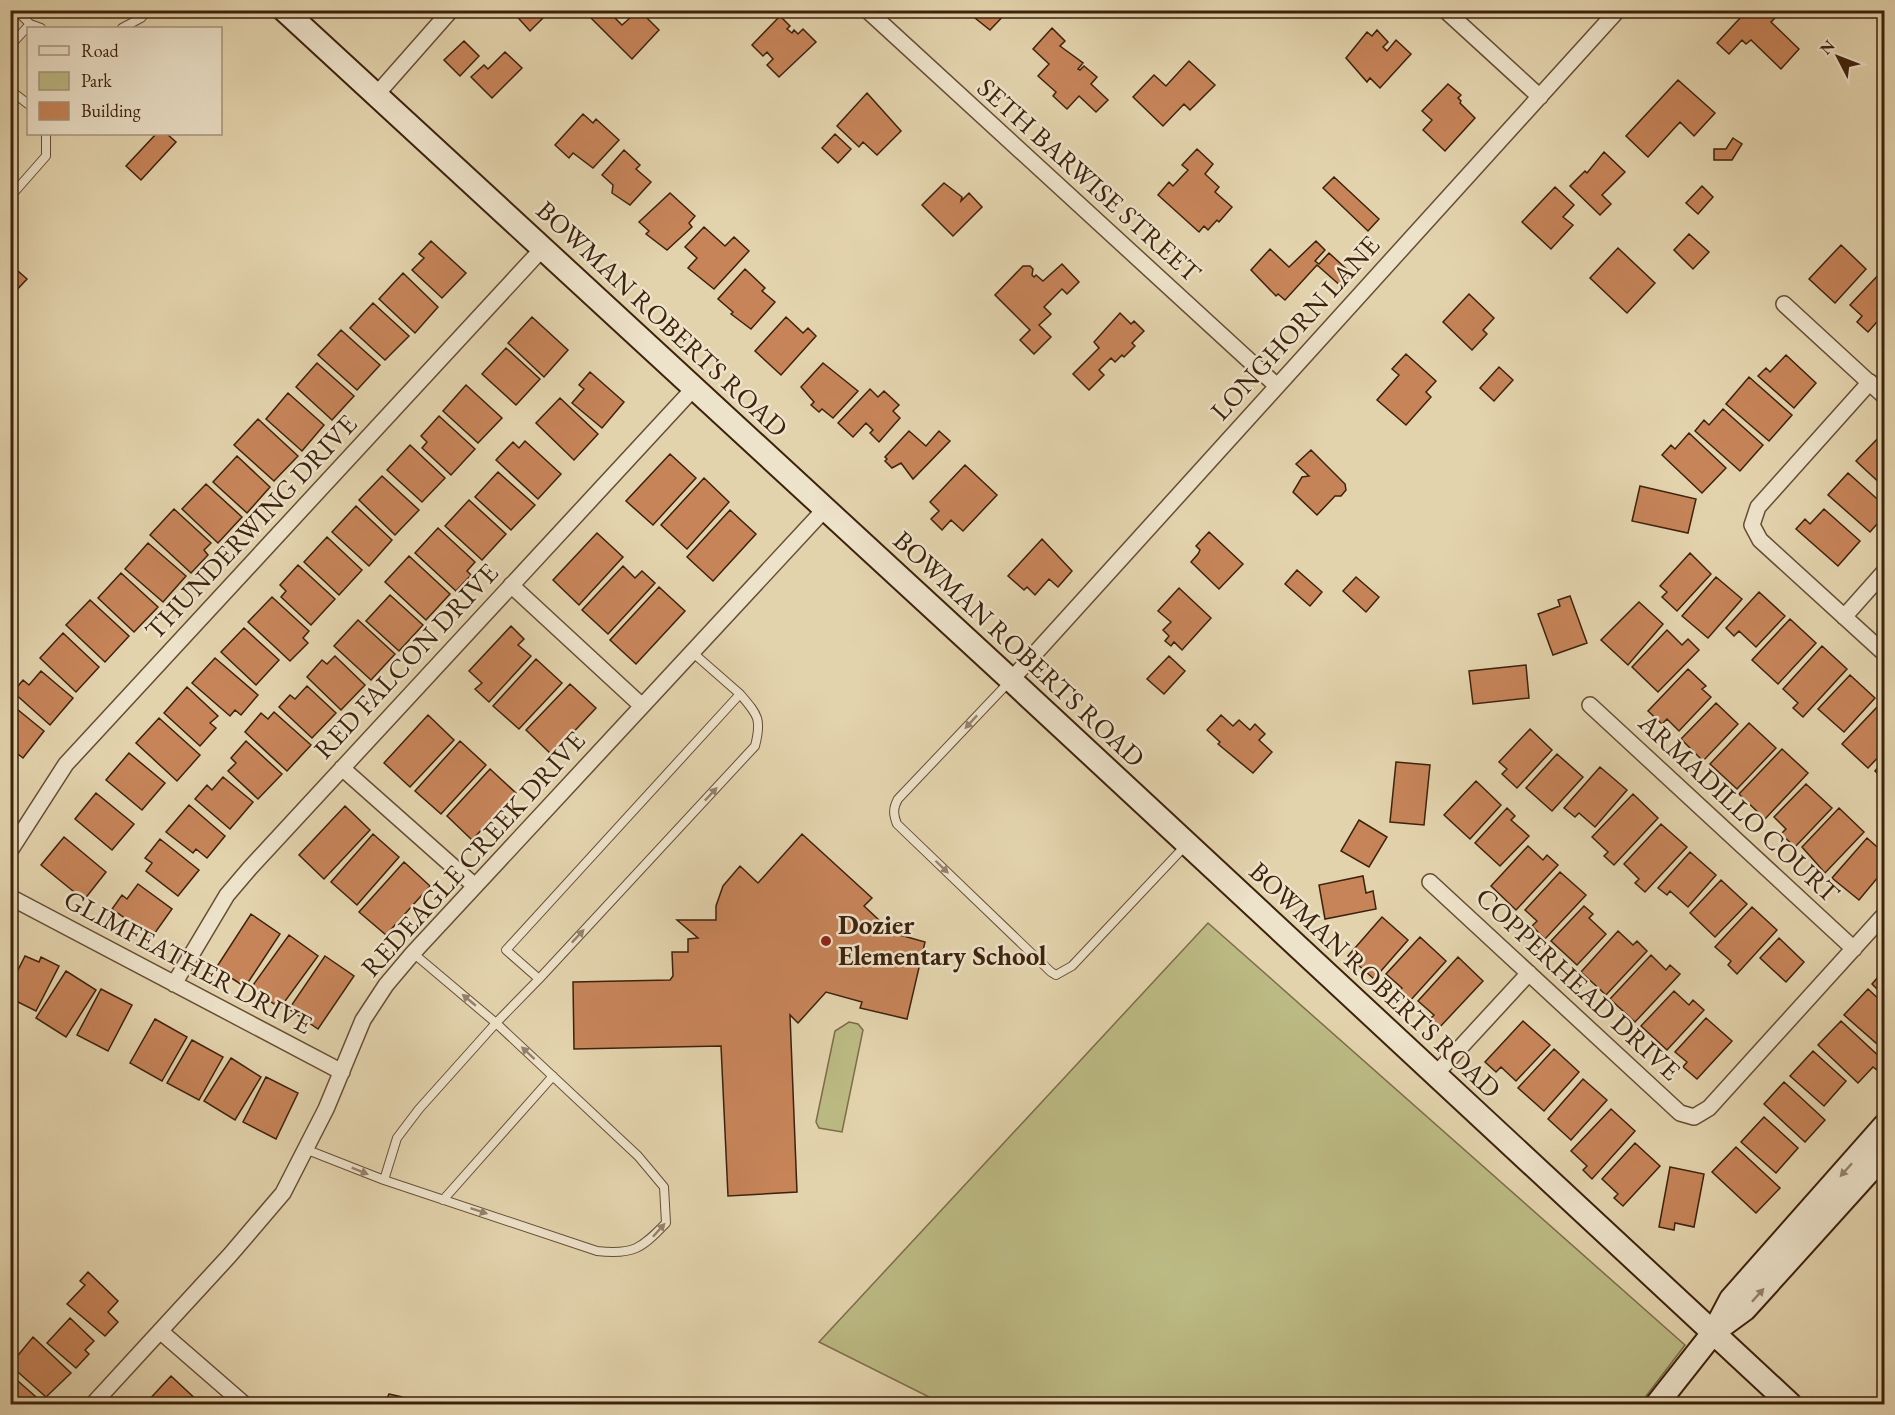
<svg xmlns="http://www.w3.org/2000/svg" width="1895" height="1415" viewBox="0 0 1895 1415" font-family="'EB Garamond',serif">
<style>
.green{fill:#bcba84;stroke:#7c6e48;stroke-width:1.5}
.building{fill:#c78459;stroke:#3d220c;stroke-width:1.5}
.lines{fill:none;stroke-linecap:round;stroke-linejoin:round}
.lane-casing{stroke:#664e34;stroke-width:10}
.street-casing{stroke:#664e34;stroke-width:18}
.secondary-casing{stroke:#3d220c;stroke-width:26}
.lane{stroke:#ede2ca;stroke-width:8}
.street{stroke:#ede2ca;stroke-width:15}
.secondary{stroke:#ede2ca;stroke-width:22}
.oneway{fill:#95826b}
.poi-dot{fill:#8f2418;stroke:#ede2ca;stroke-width:2}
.labels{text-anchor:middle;stroke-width:5;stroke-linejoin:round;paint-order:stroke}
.street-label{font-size:27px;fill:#3d220c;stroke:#ede2ca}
.poi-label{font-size:27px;font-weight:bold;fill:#3d220c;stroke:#ede2ca;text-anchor:start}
</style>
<rect width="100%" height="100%" fill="#e3d3ad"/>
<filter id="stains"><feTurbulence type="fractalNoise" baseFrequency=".00333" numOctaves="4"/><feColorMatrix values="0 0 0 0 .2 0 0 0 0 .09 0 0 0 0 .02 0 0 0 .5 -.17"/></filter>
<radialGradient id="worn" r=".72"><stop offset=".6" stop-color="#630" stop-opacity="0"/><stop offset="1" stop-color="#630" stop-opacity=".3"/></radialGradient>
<path class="green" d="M1208 923 1685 1345 1640 1404H943L819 1342Z
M849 1022 858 1024 863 1030 842 1132 819 1128 816 1122 835 1031Z"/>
<path class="building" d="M511 10H551L530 31Z
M593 10H607L622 25 639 10 659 30 632 59 588 15Z
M965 10H1009L990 30Z
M1743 10 1782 11 1771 22 1799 49 1781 69 1751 40 1746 44 1742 40 1729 54 1717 43 1741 17 1739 15Z
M780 16 790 26 787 29 792 33 794 30 798 34 803 29 816 42 779 77 767 65 773 59 767 52 763 56 752 45Z
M1052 28 1065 41 1060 46 1083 63 1078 69 1080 70 1084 66 1097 77 1091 84 1108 100 1096 112 1079 96 1067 109 1053 96 1056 92 1038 76 1049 64 1033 49Z
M1377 30 1388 42 1383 47 1387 51 1396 40 1411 54 1380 88 1370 78 1367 82 1346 58 1367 32 1372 36Z
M464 41 479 56 460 76 444 60Z
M505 52 522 68 492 98 471 77 484 65 488 69Z
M1189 61 1215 85 1190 110 1184 104 1163 126 1133 97 1154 75 1166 86Z
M1678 80 1715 113 1694 136 1680 122 1648 157 1626 136Z
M1448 84 1461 95 1458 98 1461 101 1460 103 1475 118 1445 151 1423 130 1432 120 1422 111Z
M867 93 901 131 877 155 863 142 859 147 837 126Z
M583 114 593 123 596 119 619 140 593 168 573 153 569 158 555 145Z
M156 134H167L176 142 141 180 126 166Z
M835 134 851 149 838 163 822 148Z
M1733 138 1742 144 1732 160H1714V149H1726Z
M1197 149 1213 164 1205 174 1219 187 1215 192 1232 207 1219 222 1217 220 1208 230 1204 226 1199 232 1158 195 1169 182 1173 186 1188 170 1182 165Z
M624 150 640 165 636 169 651 182 630 205 612 193 613 185 602 175Z
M1604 152 1625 172 1602 195 1611 204 1600 215 1570 186 1585 171 1587 173Z
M1334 177 1379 219 1368 231 1323 188Z
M944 183 962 197 961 201 969 193 982 207 953 236 922 205Z
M1702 186 1713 197 1698 214 1686 203Z
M1555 187 1574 205 1563 217 1573 225 1551 249 1522 222Z
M670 193 695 216 689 223 692 227 667 250 646 234 649 231 639 222Z
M704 227 725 246 734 237 749 251 714 289 688 268 697 258 685 247Z
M1689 234 1709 252 1693 269 1674 250Z
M431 241 466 273 442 298 412 270 424 258 419 254Z
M1316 241 1325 250 1315 261 1319 264 1329 253 1353 275 1342 287 1317 265 1285 300 1278 294 1276 296 1251 270 1270 249 1289 267Z
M1841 245 1866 269 1835 303 1809 279Z
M1618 248 1655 283 1627 313 1590 278Z
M10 264 27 279 10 297Z
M1062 264 1079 282 1067 294 1062 289 1044 307 1051 314 1039 325 1051 337 1034 354 1020 340 1030 330 995 295 1023 266H1030L1033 269 1032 275 1034 277 1036 275 1043 281Z
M745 269 765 288 762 291 775 302 751 329 731 314 733 312 718 299Z
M1884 269V314L1868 332 1857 322 1862 316 1850 305Z
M403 273 438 307 415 333 379 299Z
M1469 294 1494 318 1483 330 1487 334 1472 350 1443 322Z
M373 303 409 336 385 360 350 328Z
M1120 313 1131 324 1134 321 1144 331 1132 343 1135 346 1124 357 1122 355 1115 362 1111 358 1099 370 1104 375 1089 390 1073 374 1099 348 1094 342Z
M532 317 568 350 544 377 508 343Z
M786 317 803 333 808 328 816 336 781 375 755 351Z
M341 330 380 365 357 390 318 355Z
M506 348 540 379 516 405 482 374Z
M1406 354 1436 381 1426 392 1431 397 1406 425 1377 400 1399 375 1392 369Z
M1786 355 1816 383 1794 408 1758 376 1766 368 1770 372Z
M317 363 354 396 332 420 296 387Z
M823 363 858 391 833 418 822 409 819 412 811 405 814 402 801 387Z
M1499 367 1513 380 1494 401 1480 388Z
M590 372 624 402 602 428 572 403 584 389 579 385Z
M1749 377 1792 415 1769 441 1726 404Z
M466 385 502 418 478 443 443 411Z
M870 389 878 397 884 391 899 405 893 411 900 418 879 442 870 433 873 430 866 423 853 437 838 423Z
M288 393 324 425 302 451 266 419Z
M560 398 598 434 574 460 536 423Z
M1723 409 1763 445 1740 471 1695 431 1704 420 1709 425Z
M439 416 475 449 451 475 422 448 427 442 421 436Z
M258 419 298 456 274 481 234 445Z
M909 431 926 446 939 431 950 441 913 479 901 463 892 468 885 461 887 459 885 457Z
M1689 433 1726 468 1702 493 1662 455 1671 445 1675 449Z
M1880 436 1884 440V487L1856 461Z
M525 441 561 474 538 499 496 460 513 442 519 448Z
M410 445 445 478 422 502 387 470Z
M1311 450 1345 484 1346 490 1341 496H1335L1317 515 1293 492 1302 477 1309 476 1296 464Z
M670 454 696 478 653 525 626 501Z
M237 456 270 487 247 513 213 482Z
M965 465 997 495 963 531 951 520 942 530 931 519 939 511 930 502Z
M498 472 535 505 511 530 475 497Z
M1848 473 1884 505V516L1870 532 1828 495Z
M382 476 419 510 395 535 359 500Z
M704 478 729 502 687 549 661 525Z
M206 484 242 517 218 543 182 509Z
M1640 486 1696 499 1688 533 1632 521Z
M469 500 506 534 482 560 445 526Z
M356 506 392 540 369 566 332 532Z
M174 509 211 543 204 550 208 555 191 573 150 535Z
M1824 509 1860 541 1838 566 1796 529 1805 519 1810 524Z
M730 510 756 534 713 581 687 557Z
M438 528 475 562 467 571 471 575 456 591 415 553Z
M1209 532 1243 564 1219 589 1191 562 1198 554 1200 550 1196 546Z
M597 533 623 557 579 605 553 580Z
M327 537 362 570 339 595 304 562Z
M1042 539 1072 571 1058 587 1049 579 1035 595 1027 587 1024 590 1008 576Z
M148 543 186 576 163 602 125 569Z
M1690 553 1711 574 1677 611 1662 597 1667 592 1660 586Z
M409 556 450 594 426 620 385 582Z
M298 565 335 599 311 625 281 597 286 591 280 585Z
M623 566 635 578 642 571 655 583 608 634 582 610Z
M1297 570 1322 592 1310 606 1285 584Z
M121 573 158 607 134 632 98 598Z
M1356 577 1379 597 1366 612 1343 591Z
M1716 577 1742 599 1708 638 1682 616Z
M659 587 685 611 636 664 610 640Z
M1179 588 1211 618 1182 650 1174 642 1171 646 1165 641 1169 636 1163 630 1171 622 1158 611Z
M1759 592 1785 616 1756 647 1739 631 1734 636 1726 628Z
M390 595 423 625 399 651 366 621Z
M1570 596 1587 643 1553 655 1538 614 1560 606 1558 600Z
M272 597 309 631 303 638 308 643 290 661 248 622Z
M90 600 129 636 105 662 66 625Z
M1639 602 1663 624 1628 665 1601 640Z
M1790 619 1816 643 1778 684 1752 660Z
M358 620 395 654 371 680 334 646Z
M511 626 524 639 518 645 531 656 489 702 475 689 482 683 469 671Z
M244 628 279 660 256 685 221 652Z
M1667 630 1682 645 1688 639 1699 650 1658 692 1632 667Z
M63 633 99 667 76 692 40 658Z
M1822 646 1847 669 1803 717 1793 708 1798 703 1783 689Z
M335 656 365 685 341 710 307 677 322 660 327 664Z
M1169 656 1185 671 1164 694 1147 679Z
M215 658 258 695 241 715 235 710 230 716 192 683Z
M536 659 562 683 519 729 493 706Z
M1526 665 1529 698 1473 704 1469 671Z
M1688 669 1706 686 1702 689 1711 697 1679 731 1667 719 1662 724 1648 711Z
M41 671 73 698 50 725 13 692 23 680 29 685Z
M1850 675 1875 698 1844 732 1818 709Z
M570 684 596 708 552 755 526 730Z
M307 686 336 713 312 738 279 707 290 695 295 699Z
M187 687 218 716 210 723 216 728 200 746 164 713Z
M1716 703 1738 724 1703 761 1681 739Z
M1881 703 1884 707V751L1868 768 1842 744Z
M12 705 44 731 23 758 10 748Z
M274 712 311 745 287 771 245 732 261 713 268 719Z
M428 715 454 740 410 787 384 763Z
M1221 715 1233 726 1239 720 1250 730 1255 724 1265 734 1259 740 1272 752 1253 773 1218 744 1220 742 1207 730Z
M159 718 200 755 177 781 136 743Z
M1749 723 1776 748 1737 789 1710 764Z
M1530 729 1552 750 1517 788 1502 774 1507 769 1499 762Z
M246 741 282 774 258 799 228 771 236 763 231 758Z
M460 741 486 765 441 814 415 791Z
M1782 749 1808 773 1765 819 1739 794Z
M129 753 165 783 142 810 106 780Z
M1557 754 1583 777 1552 811 1526 788Z
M1884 760V780L1875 771Z
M1396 762 1430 765 1424 825 1390 822Z
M1600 767 1627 790 1595 827 1579 813 1575 817 1564 808Z
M490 769 516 793 472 840 447 816Z
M223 777 253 802 230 829 195 799 207 785 212 790Z
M1476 781 1501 805 1470 839 1444 815Z
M1806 784 1832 808 1795 847 1781 834 1786 829 1774 817Z
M96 793 134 824 112 850 75 819Z
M1633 794 1658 818 1614 865 1604 856 1608 852 1592 837Z
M189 805 225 836 207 858 196 849 193 853 166 832Z
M345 806 370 830 324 879 299 855Z
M1507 808 1515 816 1511 820 1529 836 1500 866 1475 843Z
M1839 808 1864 832 1825 873 1802 847Z
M1359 820 1387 837 1369 867 1341 851Z
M1661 824 1687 847 1645 892 1635 883 1639 879 1624 864Z
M373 834 399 857 357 905 331 882Z
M802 834 872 898 864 906 893 933 925 942 907 1019 860 1008 862 1002 826 992 798 1023 790 1015 797 1192 728 1196 721 1046 574 1049 573 982 670 980 673 976 672 952H688V939L698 938 677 920H716V906L723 886 740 866 758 883Z
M64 837 106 872 84 900 41 865Z
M1867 838 1884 853V870L1859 900 1832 878Z
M160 839 199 870 178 896 146 871 152 863 145 858Z
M1528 846 1543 860 1547 855 1558 865 1516 910 1491 886Z
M1690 852 1716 875 1688 907 1670 891 1667 895 1658 888Z
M404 862 430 886 386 935 359 912Z
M1560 872 1586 895 1545 939 1532 926 1537 921 1525 910Z
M1363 876 1366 893 1373 891 1376 909 1325 919 1319 885Z
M1721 880 1747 904 1715 937 1690 913Z
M138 884 172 909 152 937 112 909 122 895 127 899Z
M1584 906 1593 914 1589 918 1606 934 1577 965 1551 941Z
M1752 907 1777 930 1737 974 1728 965 1731 961 1715 947Z
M251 914 280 934 245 987 216 968Z
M1382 917 1408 940 1374 979 1348 956Z
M1618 931 1633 945 1637 941 1647 951 1606 995 1581 972Z
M289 935 318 956 280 1008 251 988Z
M1420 937 1446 961 1409 1002 1398 992 1402 988 1386 974Z
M1779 938 1804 962 1786 982 1760 958Z
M1651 955 1666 970 1670 965 1680 974 1635 1022 1610 999Z
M25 956 39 962 41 957 59 966 36 1011 10 998V986Z
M325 956 354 976 318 1029 289 1009Z
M1458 957 1483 981 1438 1029 1429 1020 1434 1015 1418 1001Z
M1884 970V996L1872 984Z
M66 971 96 990 66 1037 36 1018Z
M101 989 132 1005 108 1051 77 1035Z
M1868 989 1884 1004V1050L1844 1015Z
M1674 991 1689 1005 1693 1000 1704 1010 1667 1050 1641 1026Z
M1706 1018 1732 1041 1697 1079 1683 1067 1687 1062 1675 1052Z
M155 1019 187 1037 162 1081 130 1063Z
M1523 1021 1550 1045 1516 1081 1501 1067 1496 1072 1485 1062Z
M1841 1021 1884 1061 1878 1071 1873 1067 1858 1083 1818 1045Z
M192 1040 223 1057 199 1100 167 1083Z
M1554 1049 1579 1072 1544 1111 1518 1088Z
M1813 1051 1846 1081 1824 1106 1790 1076Z
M231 1058 261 1077 235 1120 204 1101Z
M266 1077 298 1093 276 1139 243 1122Z
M1583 1079 1607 1100 1571 1140 1548 1119Z
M1784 1082 1825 1120 1805 1142 1764 1104Z
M1611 1109 1635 1131 1592 1179 1583 1170 1587 1166 1571 1151Z
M1764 1117 1798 1148 1776 1173 1741 1142Z
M1635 1143 1660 1166 1623 1206 1614 1198 1618 1194 1602 1179Z
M1736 1147 1780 1188 1756 1213 1712 1172Z
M1670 1167 1704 1174 1694 1227 1675 1223 1674 1230 1659 1227Z
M88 1272 118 1301 108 1312 118 1322 105 1336 67 1304 85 1285 80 1281Z
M70 1318 94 1341 85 1350 89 1354 76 1368 47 1343Z
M33 1337 71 1373 46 1397 10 1365Z
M10 1374 44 1404H10Z
M171 1376 201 1404H148L146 1403Z
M389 1394 402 1397 405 1400 403 1404H384Z"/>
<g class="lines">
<defs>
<path id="lane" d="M16 10 30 24 41 28
M122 28 141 18 148 10
M10 46 30 24
M10 90 28 104
M10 197 46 156V134
M1010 681 898 799C893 808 893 814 897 824L1051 972 1056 975 1072 966 1186 845
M539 979 755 746C762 719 758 715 740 694
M305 1149 384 1180 397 1138 419 1109 496 1023 413 953
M384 1180 597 1251C633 1255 641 1249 666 1223L664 1187 638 1156 496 1023 539 979 506 950 740 694 692 652
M443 1200 553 1076"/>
<path id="street" d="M867 10 1277 386
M1445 10 1540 97
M377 94 451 10
M1784 304 1884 396
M1870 382 1758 507 1752 525 1760 540 1884 653
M511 585 642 706
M1844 617 1884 572
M1011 680 1618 10
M1590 705 1854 949
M342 768 475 886
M10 851 66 764 543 248
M1430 882 1680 1113 1694 1117 1709 1108 1884 915
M10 897 342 1072
M174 984 227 895 250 868 694 388
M1435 1075 1529 973
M160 1331 244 1404
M93 1404 230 1255 283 1193 326 1109 363 1020 386 985 413 953 825 509"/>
<path id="secondary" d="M284 10 1011 680 1790 1404
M1719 1328 1745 1309 1884 1155
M1657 1404 1713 1333 1731 1299 1884 1126"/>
</defs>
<use href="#lane" class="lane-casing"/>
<use href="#street" class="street-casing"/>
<use href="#secondary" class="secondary-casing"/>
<use href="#lane" class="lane"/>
<use href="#street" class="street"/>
<use href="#secondary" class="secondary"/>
</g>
<defs><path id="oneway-solid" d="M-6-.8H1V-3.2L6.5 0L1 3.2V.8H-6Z" transform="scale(1.5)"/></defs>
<g class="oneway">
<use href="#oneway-solid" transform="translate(971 722) rotate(133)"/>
<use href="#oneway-solid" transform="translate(711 794) rotate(-47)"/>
<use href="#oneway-solid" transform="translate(942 867) rotate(44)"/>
<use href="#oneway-solid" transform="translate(578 936) rotate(-47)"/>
<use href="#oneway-solid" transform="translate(469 1000) rotate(-140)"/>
<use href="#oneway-solid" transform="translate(528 1053) rotate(-137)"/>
<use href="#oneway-solid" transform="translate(1846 1170) rotate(132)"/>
<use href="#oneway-solid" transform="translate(360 1171) rotate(22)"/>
<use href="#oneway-solid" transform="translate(479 1211) rotate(18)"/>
<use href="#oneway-solid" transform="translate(659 1230) rotate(-48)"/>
<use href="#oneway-solid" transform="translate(1758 1295) rotate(-48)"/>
</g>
<circle class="poi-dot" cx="826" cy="941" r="6"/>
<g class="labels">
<g class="street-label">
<text transform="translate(1089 180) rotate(42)" y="9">SETH BARWISE STREET</text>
<text transform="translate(662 319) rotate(43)" y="9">BOWMAN ROBERTS ROAD</text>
<text transform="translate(1295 328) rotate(-48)" y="9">LONGHORN LANE</text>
<text transform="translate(251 527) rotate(-47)" y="9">THUNDERWING DRIVE</text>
<text transform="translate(1019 649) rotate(43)" y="9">BOWMAN ROBERTS ROAD</text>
<text transform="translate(406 661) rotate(-47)" y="9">RED FALCON DRIVE</text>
<text transform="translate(1739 808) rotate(43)" y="9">ARMADILLO COURT</text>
<text transform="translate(473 854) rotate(-48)" y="9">REDEAGLE CREEK DRIVE</text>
<text transform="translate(188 962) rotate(28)" y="9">GLIMFEATHER DRIVE</text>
<text transform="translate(1375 980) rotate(43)" y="9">BOWMAN ROBERTS ROAD</text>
<text transform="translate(1578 984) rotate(43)" y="9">COPPERHEAD DRIVE</text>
</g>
<g class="poi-label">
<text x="838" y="934">Dozier<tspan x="838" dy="31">Elementary School</tspan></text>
</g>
</g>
<rect width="1895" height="1415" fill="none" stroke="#e3d3ad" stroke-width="36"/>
<rect x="12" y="12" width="1871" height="1391" fill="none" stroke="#3d220c" stroke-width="3"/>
<rect x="18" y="18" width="1859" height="1379" fill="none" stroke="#3d220c" stroke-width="1.5"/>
<rect x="27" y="27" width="195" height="108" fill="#ede2ca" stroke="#a7957e" stroke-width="1.5"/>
<rect x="39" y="46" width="30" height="9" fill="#ede2ca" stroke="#a7957e" stroke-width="1.5"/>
<text x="81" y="57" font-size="18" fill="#3d220c">Road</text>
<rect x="39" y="72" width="30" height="18" fill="#bcba84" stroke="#a7957e" stroke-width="1.5"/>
<text x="81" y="87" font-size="18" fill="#3d220c">Park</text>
<rect x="39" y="102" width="30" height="18" fill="#c78459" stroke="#a7957e" stroke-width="1.5"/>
<text x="81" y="117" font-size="18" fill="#3d220c">Building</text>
<g transform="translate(1838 57) rotate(312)" stroke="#ede2ca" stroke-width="4.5" paint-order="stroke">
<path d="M0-4.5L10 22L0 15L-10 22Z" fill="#3d220c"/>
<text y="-9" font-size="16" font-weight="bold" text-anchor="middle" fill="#3d220c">N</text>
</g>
<rect width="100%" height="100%" filter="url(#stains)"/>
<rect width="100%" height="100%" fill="url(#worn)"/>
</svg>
